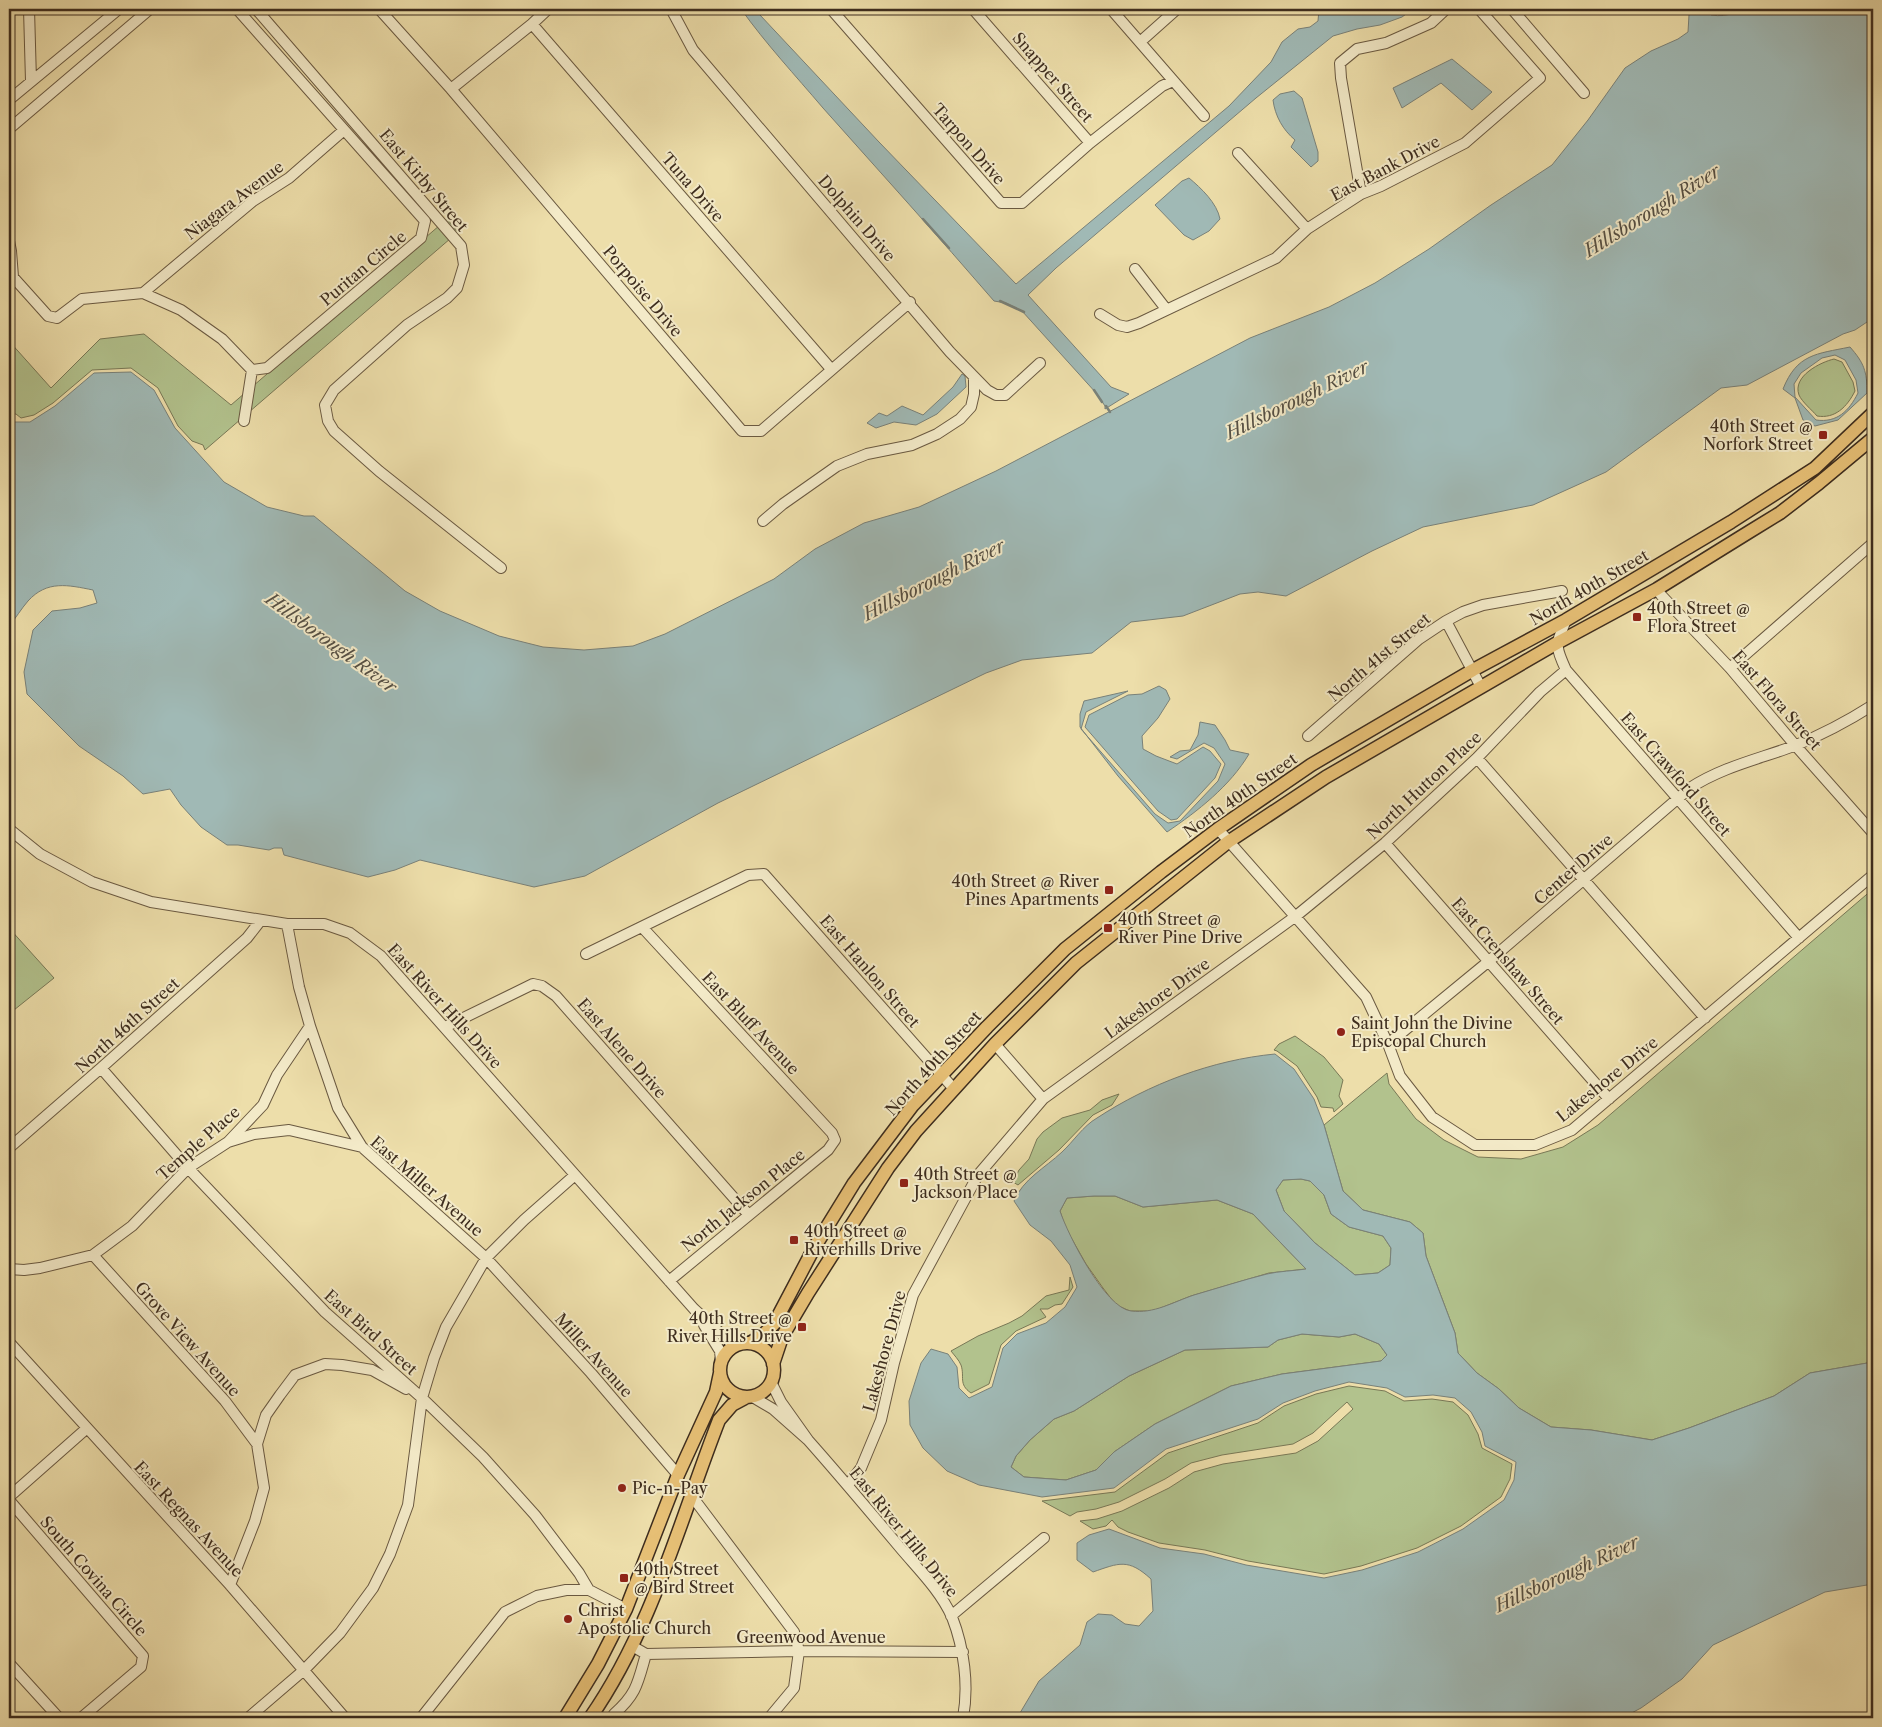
<svg xmlns="http://www.w3.org/2000/svg" width="1882" height="1727" viewBox="0 0 1882 1727" font-family="'Libre Caslon Text',serif">
<style>
.green{fill:#b2c28d;stroke:#787856}
.water{fill:#a0b9b5;stroke:#798179;fill-rule:evenodd}
.lines{fill:none;stroke-linecap:round;stroke-linejoin:round}
.stream{stroke:#798179;stroke-width:2.5}
.minor-casing{stroke:#6a5941;stroke-width:12}
.major-casing{stroke:#3e2d1e;stroke-width:15}
.minor{stroke:#f3eac8;stroke-width:10}
.major{stroke:#e6bf75;stroke-width:12}
.poi-dot{fill:#8f2418;stroke:#f3eac8;stroke-width:2}
.labels{text-anchor:middle;stroke-width:4;stroke-linejoin:round;paint-order:stroke}
.street-label{font-size:16px;fill:#3e2d1e;stroke:#f3eac8}
.poi-label{font-size:16px;fill:#3e2d1e;stroke:#f3eac8;text-anchor:start}
.water-label{font-size:18px;font-style:italic;fill:#565044;stroke:#f3eac8}
</style>
<rect width="100%" height="100%" fill="#eddeaa"/>
<filter id="stains"><feTurbulence type="fractalNoise" baseFrequency=".004" numOctaves="4"/><feColorMatrix values="0 0 0 0 .2 0 0 0 0 .09 0 0 0 0 .02 0 0 0 .5 -.17"/></filter>
<radialGradient id="worn" r=".72"><stop offset=".6" stop-color="#630" stop-opacity="0"/><stop offset="1" stop-color="#630" stop-opacity=".3"/></radialGradient>
<path class="green" d="M447 219 458 232 205 450 203 445 192 441 178 426 158 388 131 368 92 370 53 403 34 415 21 418 16 414H9V341L51 388 100 339 144 334 231 405Z
M1834 359 1842 362 1853 382 1855 391C1847 407 1835 419 1817 416 1812 410 1802 402 1799 395 1792 376 1821 362 1834 359Z
M1873 889V1362L1810 1373 1774 1396 1689 1428 1652 1440 1591 1430 1551 1427 1519 1408 1499 1389 1477 1373 1458 1353 1455 1333 1426 1256 1423 1233 1410 1222 1363 1210 1343 1191 1324 1125 1387 1073 1389 1084 1416 1119 1444 1140 1478 1157 1521 1159 1563 1147 1598 1125Z
M9 928 54 978 9 1014Z
M1295 1036 1324 1057 1343 1080 1339 1096 1343 1104 1334 1112 1333 1108 1321 1107 1317 1097 1297 1066 1277 1051 1274 1050 1279 1044Z
M1119 1094 1112 1105 1093 1115 1059 1150 1018 1185 1013 1182 1019 1170 1029 1159 1037 1139 1043 1132 1062 1118 1090 1110 1102 1100Z
M1301 1179 1310 1181 1324 1195 1331 1214 1349 1227 1383 1236 1391 1248 1390 1265 1378 1273 1355 1275 1315 1243 1284 1211 1276 1190 1283 1180Z
M1094 1196H1115L1143 1207 1217 1200 1253 1214 1306 1269 1269 1273 1191 1296 1153 1311H1130L1116 1305 1103 1288 1086 1264 1065 1227 1060 1211 1067 1198Z
M1070 1277 1073 1287 1062 1304 1055 1305 1048 1309H1040L1046 1317 1016 1331 1001 1345 989 1384 971 1393C958 1384 965 1377 961 1365 959 1360 954 1355 951 1351L978 1336 1009 1323 1022 1316 1046 1296 1069 1290Z
M1302 1334 1339 1337 1355 1334 1379 1344 1387 1355 1381 1361 1282 1374 1231 1386 1155 1424 1114 1452 1096 1470 1066 1480 1024 1477 1011 1467 1016 1456 1030 1440 1054 1419 1074 1411 1129 1376 1185 1350 1268 1347 1278 1340Z
M1349 1386 1385 1391 1404 1401 1432 1399 1453 1402 1468 1415 1478 1434 1482 1448 1512 1464 1510 1479 1501 1497 1461 1526 1417 1548 1361 1566 1324 1574 1248 1561 1205 1550 1159 1543 1128 1532 1118 1527 1112 1520 1106 1526 1093 1529 1080 1521 1097 1519 1122 1511 1169 1488 1194 1472 1223 1464 1296 1453 1318 1441 1353 1409 1347 1402 1313 1433 1293 1444 1222 1455 1191 1463 1165 1479 1119 1502 1096 1509 1077 1512 1070 1516 1042 1501 1115 1492 1168 1453 1258 1423 1284 1406 1316 1394Z"/>
<path class="water" d="M741 9H757L760 15 879 142 1016 284 1229 106 1271 62 1282 42 1298 29 1310 27 1318 21 1319 9H1413L1402 17 1380 25 1357 29 1333 36 1256 98 1056 268 1028 295 1111 387 1129 394 1105 409V406L1097 394 1022 311 1006 303 994 301C938 236 880 172 823 108 795 75 766 44 741 9Z
M1686 9H1707L1711 15C1730 18 1736 10 1752 9 1790 5 1835 9 1873 12V318L1855 330 1843 334 1747 385 1721 388 1606 472 1533 505 1423 527 1372 551 1286 596 1258 592 1240 594 1183 616 1131 622 1092 653 1022 660 986 673 718 803 585 876 534 887 420 860 395 870 368 877 284 855 282 848H274L269 850 238 845H227L201 827 181 805 170 789 143 794 123 776 79 746 27 694 24 672 33 630 52 611 80 608 97 603 93 590C68 585 47 580 28 601 21 609 16 618 9 626V419L14 422H30L55 406 94 373 131 372 154 390 175 428 224 482 267 507 304 516H314L405 591 440 611 499 636 543 647 584 650 633 646 665 634 774 579 815 549 864 523 919 507 996 471 1250 338 1329 307 1375 283 1429 249 1491 205 1552 165 1588 120 1625 68 1651 51 1678 39 1688 32 1689 15Z
M1452 59 1492 92 1472 110 1441 83 1402 108 1393 88Z
M1294 91 1302 98 1318 152V161L1311 167 1291 147 1295 140C1283 130 1275 116 1273 100L1280 94Z
M1189 178C1201 188 1217 203 1220 219L1209 231 1193 240 1184 235 1155 205 1182 181Z
M1850 347C1864 363 1867 371 1867 393L1838 420 1815 426 1803 420 1795 398 1783 389C1797 354 1816 354 1850 347ZM1835 355 1845 360 1856 380 1858 393C1849 411 1837 423 1816 420L1795 397 1794 384 1801 373 1822 358Z
M962 374 965 376 966 387 937 414 916 425 894 422 876 428 867 423 879 413 887 416 902 406 923 415 953 387Z
M1159 686 1166 690 1170 699 1158 718 1142 736 1143 749 1156 756 1177 764 1203 747 1210 751 1221 764 1215 778 1177 819 1171 820 1158 811 1085 727 1089 715 1128 695 1142 694Z
M1128 691 1086 712 1081 729 1155 814 1168 823 1180 821 1218 781 1225 764 1214 748 1204 743 1177 759 1170 757 1180 751 1190 750 1198 735 1200 722 1215 725 1225 740 1230 750 1249 754C1230 786 1198 811 1167 832L1118 776 1080 727V714L1084 701Z
M1275 1054 1294 1069 1314 1099 1324 1125 1343 1191 1363 1210 1410 1222 1423 1233 1426 1256 1455 1333 1458 1353 1477 1373 1499 1389 1519 1408 1551 1427 1591 1430 1652 1440 1689 1428 1774 1396 1810 1373 1873 1362V1584L1825 1592 1713 1645 1682 1679 1641 1708 1622 1718H1017L1039 1681 1080 1645 1087 1622 1098 1614 1112 1615 1125 1624 1139 1626 1153 1611 1151 1579C1128 1558 1119 1563 1093 1572L1077 1560V1543L1089 1535 1109 1529 1160 1548 1204 1554 1246 1565 1324 1578 1362 1570 1418 1552 1463 1529 1504 1500 1514 1480 1516 1462 1485 1446 1482 1432 1471 1412 1455 1398 1433 1395 1405 1397 1387 1388 1349 1382 1315 1391 1283 1403 1258 1419 1166 1449 1114 1488 1042 1497 979 1485 947 1471 923 1448 910 1425 909 1401 921 1363 931 1349 948 1354 957 1367 959 1388 969 1398 992 1387 1003 1348 1017 1334 1046 1323 1065 1307 1077 1287 1070 1265 1051 1241 1030 1225 1014 1201C1023 1179 1045 1168 1062 1152 1073 1142 1083 1126 1097 1118 1149 1084 1212 1060 1275 1054ZM1301 1179 1310 1181 1324 1195 1331 1214 1349 1227 1383 1236 1391 1248 1390 1265 1378 1273 1355 1275 1315 1243 1284 1211 1276 1190 1283 1180ZM1094 1196H1115L1143 1207 1217 1200 1253 1214 1306 1269C1293 1271 1280 1271 1267 1274 1243 1280 1218 1288 1194 1295 1173 1302 1154 1314 1131 1311 1105 1308 1068 1235 1060 1211L1067 1198ZM1302 1334 1339 1337 1355 1334 1379 1344 1387 1355 1381 1361 1282 1374 1231 1386 1155 1424 1114 1452 1096 1470 1066 1480 1024 1477 1011 1467 1016 1456 1030 1440 1054 1419 1074 1411 1129 1376 1185 1350 1268 1347 1278 1340Z"/>
<g class="lines">
<path class="stream" d="M923 219 949 248
M1000 301 1024 312
M1094 390 1102 402
M1106 406 1110 412"/>
<defs>
<path id="minor" d="M29 9 31 81
M237 9 425 221 421 238 267 368 252 370
M256 9 461 246 464 265 457 288 447 298 407 325 334 390 325 405 328 421 334 431 379 471 501 568
M379 9 451 89 742 431H761L910 302
M671 9 693 50 950 352 987 390 996 395H1005L1040 363
M831 9 1001 203H1022L1090 143 1162 86 1173 81
M973 9 1090 143
M1111 9 1204 116
M1512 9 1584 93
M532 24 831 369
M1140 42 1177 9
M451 89 532 24 548 9
M9 100 119 9
M9 129 150 9
M1238 153 1307 229
M1361 194 1341 78 1340 63 1357 49 1386 43 1431 23 1446 9
M9 241 11 251 13 277 48 316 57 318 82 299 143 293 181 310 222 339 252 370 244 421
M1135 269 1166 309
M143 293 253 201 289 178 344 130
M1100 314 1118 325 1127 327 1139 323 1276 258 1307 229 1361 194 1381 186 1465 143 1540 78 1479 9
M763 521 783 504 837 466 867 454 912 445 937 434 960 419 971 407 974 394V377
M1657 589 1661 595 1730 668 1795 745 1873 833
M1566 620C1556 645 1554 644 1566 670L1799 938
M1446 621 1481 687
M1730 668 1873 543
M1308 736 1419 639 1446 621 1463 612 1483 605 1562 591
M1477 758 1705 1018
M9 829 40 854 92 882 151 902 287 924H324L350 933 381 956 694 1309 729 1341 741 1343
M1218 829 1366 997 1388 1044 1400 1076 1432 1117 1475 1145H1535L1572 1130 1873 875
M1385 843 1609 1099
M642 927 832 1133 835 1140 828 1150 669 1281
M586 954 748 875 764 874 954 1089
M310 1026 338 1108 362 1147
M445 1027 533 984 542 986 556 996 748 1214
M995 1044 1043 1099
M1388 1044 1489 961 1690 788C1722 767 1759 759 1794 746 1819 736 1851 719 1873 705
M101 1068 188 1168 325 1312 422 1398 483 1457 535 1515 579 1573 589 1590 626 1609
M228 1142 254 1134 289 1130 362 1147 486 1258 591 1373 678 1475
M9 1148 101 1068 247 938 261 920
M93 1255 225 1401 257 1444
M9 1269 24 1270 40 1268 93 1255 132 1226 188 1168 228 1142 263 1105 277 1075 310 1026 299 987 287 924
M704 1325 720 1351 721 1362
M9 1342 230 1585 345 1718
M751 1396 773 1409 808 1440 781 1402 771 1382
M808 1440C840 1476 871 1513 902 1550 920 1571 941 1592 952 1617 964 1648 969 1685 963 1718
M848 1485 861 1468 881 1420 894 1363 913 1295 978 1175 1043 1099 1296 916 1385 843 1477 758 1540 692 1566 670
M691 1495 794 1632 799 1651 794 1688 769 1718
M9 1497 86 1429
M9 1500 143 1656 141 1667 81 1718
M230 1585 255 1521 264 1488 257 1444 266 1415 280 1395 295 1375 325 1364 342 1365 372 1370 406 1389
M951 1616 1044 1538
M632 1646 646 1654 799 1651 963 1652
M9 1663 59 1718
M614 1714C637 1694 638 1682 646 1654
M248 1718 304 1670 340 1633 373 1588 390 1554 408 1505 422 1398 434 1358 446 1327 486 1258 524 1220 575 1175
M421 1718 505 1612 537 1596 566 1590H589"/>
<path id="major" d="M750 1343 763 1335 774 1324 814 1248 854 1183 913 1105 987 1027 1065 949 1161 872 1218 829 1311 765 1473 670 1566 620 1731 522 1815 468 1873 413
M720 1370a27 27 0 1 1 54 0a27 27 0 1 1-54 0Z
M773 1364 782 1337 808 1293 888 1168 916 1131 995 1044 1076 963 1228 842 1326 777 1557 643 1657 589 1749 532 1780 513 1819 483 1873 438
M565 1718 598 1664 626 1609 678 1475 716 1392 720 1373
M590 1718C652 1629 680 1520 719 1420L732 1405 747 1397"/>
</defs>
<use href="#minor" class="minor-casing"/>
<use href="#major" class="major-casing"/>
<use href="#minor" class="minor"/>
<use href="#major" class="major"/>
</g>
<g class="poi-dot">
<rect x="1818" y="430" width="10" height="10" rx="2.5"/>
<rect x="1632" y="612" width="10" height="10" rx="2.5"/>
<rect x="1104" y="885" width="10" height="10" rx="2.5"/>
<rect x="1103" y="923" width="10" height="10" rx="2.5"/>
<circle cx="1341" cy="1032" r="5"/>
<rect x="899" y="1178" width="10" height="10" rx="2.5"/>
<rect x="789" y="1235" width="10" height="10" rx="2.5"/>
<rect x="797" y="1322" width="10" height="10" rx="2.5"/>
<circle cx="622" cy="1488" r="5"/>
<rect x="619" y="1573" width="10" height="10" rx="2.5"/>
<circle cx="568" cy="1619" r="5"/>
</g>
<g class="labels">
<g class="street-label">
<text transform="translate(1053 77) rotate(49)" y="6">Snapper Street</text>
<text transform="translate(969 144) rotate(49)" y="6">Tarpon Drive</text>
<text transform="translate(1385 168) rotate(-28)" y="6">East Bank Drive</text>
<text transform="translate(424 180) rotate(50)" y="6">East Kirby Street</text>
<text transform="translate(693 187) rotate(49)" y="6">Tuna Drive</text>
<text transform="translate(234 200) rotate(-37)" y="6">Niagara Avenue</text>
<text transform="translate(857 218) rotate(49)" y="6">Dolphin Drive</text>
<text transform="translate(363 268) rotate(-40)" y="6">Puritan Circle</text>
<text transform="translate(643 291) rotate(50)" y="6">Porpoise Drive</text>
<text transform="translate(1589 587) rotate(-30)" y="6">North 40th Street</text>
<text transform="translate(1379 657) rotate(-40)" y="6">North 41st Street</text>
<text transform="translate(1777 700) rotate(49)" y="6">East Flora Street</text>
<text transform="translate(1676 774) rotate(49)" y="6">East Crawford Street</text>
<text transform="translate(1424 785) rotate(-43)" y="6">North Hutton Place</text>
<text transform="translate(1240 795) rotate(-35)" y="6">North 40th Street</text>
<text transform="translate(1573 869) rotate(-41)" y="6">Center Drive</text>
<text transform="translate(1508 961) rotate(49)" y="6">East Crenshaw Street</text>
<text transform="translate(870 971) rotate(49)" y="6">East Hanlon Street</text>
<text transform="translate(1157 998) rotate(-36)" y="6">Lakeshore Drive</text>
<text transform="translate(445 1006) rotate(48)" y="6">East River Hills Drive</text>
<text transform="translate(751 1023) rotate(47)" y="6">East Bluff Avenue</text>
<text transform="translate(127 1025) rotate(-42)" y="6">North 46th Street</text>
<text transform="translate(622 1048) rotate(49)" y="6">East Alene Drive</text>
<text transform="translate(933 1063) rotate(-48)" y="6">North 40th Street</text>
<text transform="translate(1607 1079) rotate(-39)" y="6">Lakeshore Drive</text>
<text transform="translate(198 1143) rotate(-41)" y="6">Temple Place</text>
<text transform="translate(427 1186) rotate(41)" y="6">East Miller Avenue</text>
<text transform="translate(743 1200) rotate(-39)" y="6">North Jackson Place</text>
<text transform="translate(371 1332) rotate(42)" y="6">East Bird Street</text>
<text transform="translate(188 1339) rotate(48)" y="6">Grove View Avenue</text>
<text transform="translate(884 1351) rotate(-75)" y="6">Lakeshore Drive</text>
<text transform="translate(594 1355) rotate(48)" y="6">Miller Avenue</text>
<text transform="translate(189 1519) rotate(47)" y="6">East Regnas Avenue</text>
<text transform="translate(904 1532) rotate(51)" y="6">East River Hills Drive</text>
<text transform="translate(94 1576) rotate(49)" y="6">South Covina Circle</text>
<text x="811" y="1643">Greenwood Avenue</text>
</g>
<g class="poi-label">
<text x="1813" y="432" text-anchor="end">40th Street @<tspan x="1813" dy="18">Norfork Street</tspan></text>
<text x="1647" y="614">40th Street @<tspan x="1647" dy="18">Flora Street</tspan></text>
<text x="1099" y="887" text-anchor="end">40th Street @ River<tspan x="1099" dy="18">Pines Apartments</tspan></text>
<text x="1118" y="925">40th Street @<tspan x="1118" dy="18">River Pine Drive</tspan></text>
<text x="1351" y="1029">Saint John the Divine<tspan x="1351" dy="18">Episcopal Church</tspan></text>
<text x="914" y="1180">40th Street @<tspan x="914" dy="18">Jackson Place</tspan></text>
<text x="804" y="1237">40th Street @<tspan x="804" dy="18">Riverhills Drive</tspan></text>
<text x="792" y="1324" text-anchor="end">40th Street @<tspan x="792" dy="18">River Hills Drive</tspan></text>
<text x="632" y="1494">Pic-n-Pay</text>
<text x="634" y="1575">40th Street<tspan x="634" dy="18">@ Bird Street</tspan></text>
<text x="578" y="1616">Christ<tspan x="578" dy="18">Apostolic Church</tspan></text>
</g>
<g class="water-label">
<text transform="translate(1652 211) rotate(-32)" y="6">Hillsborough River</text>
<text transform="translate(1297 400) rotate(-26)" y="6">Hillsborough River</text>
<text transform="translate(934 580) rotate(-27)" y="6">Hillsborough River</text>
<text transform="translate(331 643) rotate(36)" y="6">Hillsborough River</text>
<text transform="translate(1567 1574) rotate(-25)" y="6">Hillsborough River</text>
</g>
</g>
<rect width="1882" height="1727" fill="none" stroke="#eddeaa" stroke-width="30"/>
<rect x="10" y="10" width="1862" height="1707" fill="none" stroke="#3e2d1e" stroke-width="2.5"/>
<rect x="15" y="15" width="1852" height="1697" fill="none" stroke="#3e2d1e"/>
<rect width="100%" height="100%" filter="url(#stains)"/>
<rect width="100%" height="100%" fill="url(#worn)"/>
</svg>
